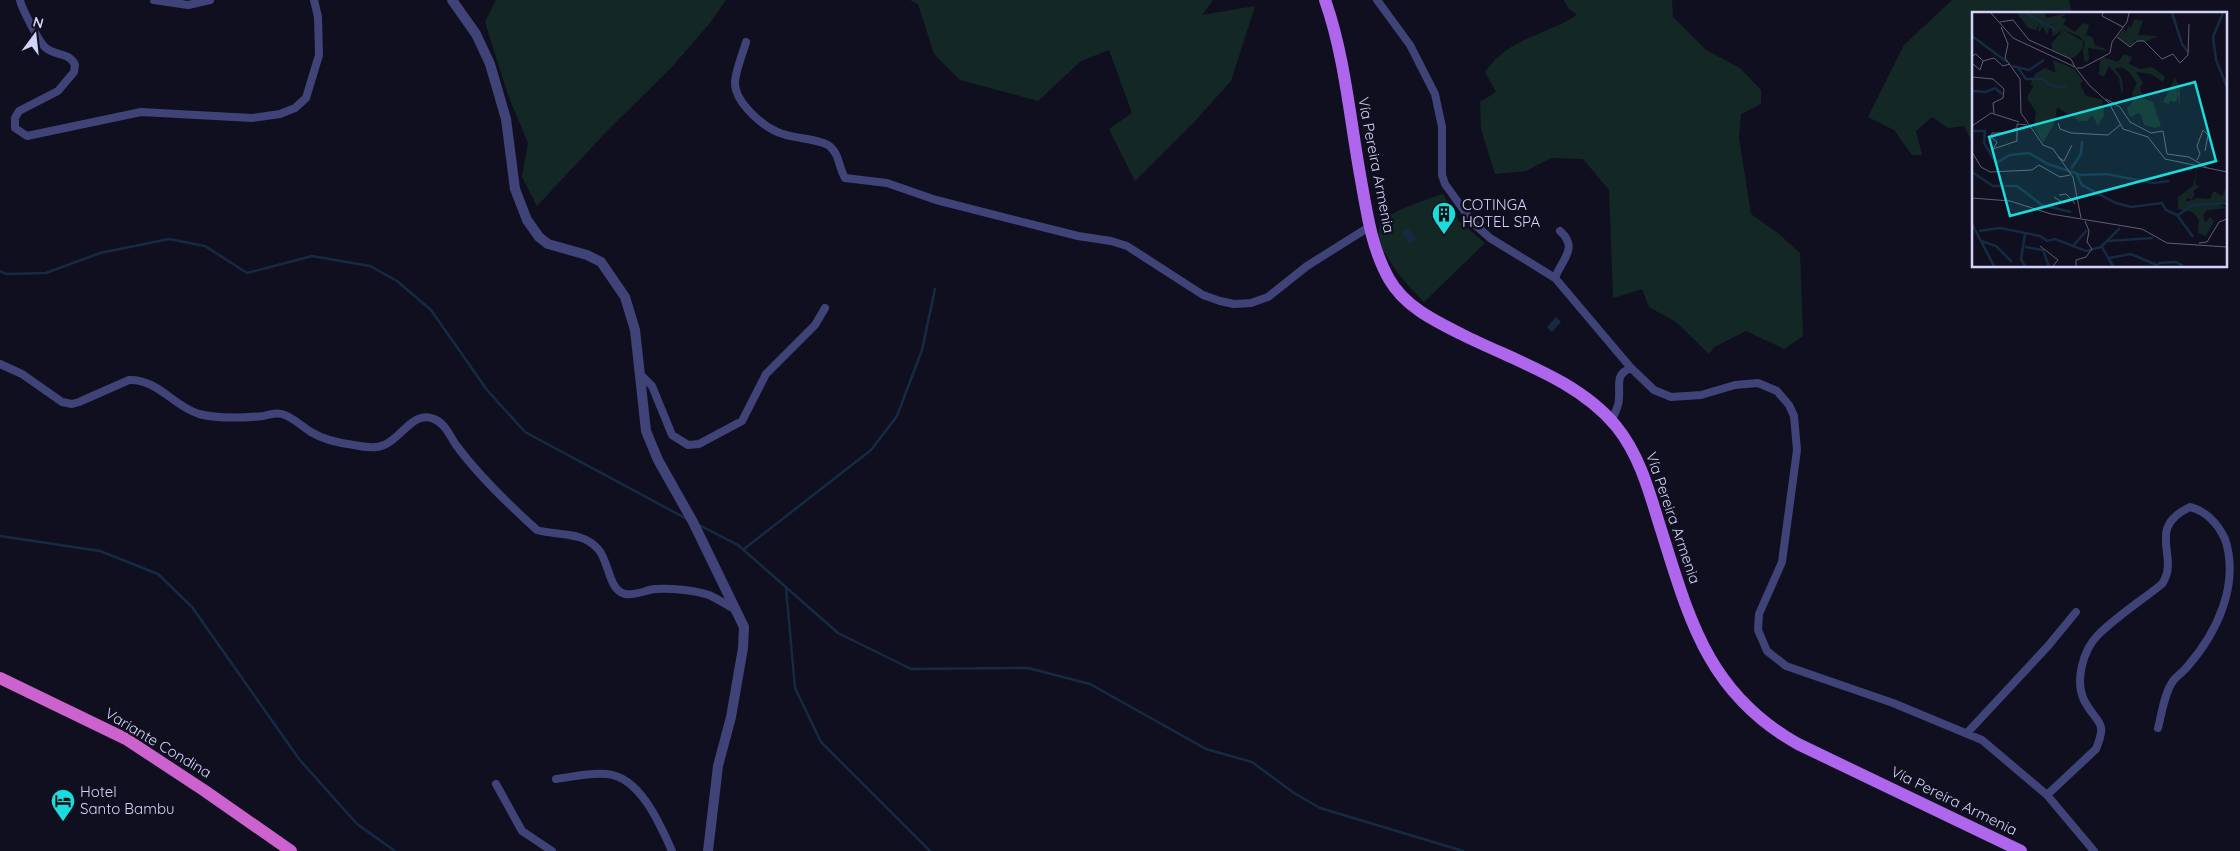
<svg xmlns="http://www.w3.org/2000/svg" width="2240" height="851" viewBox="0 0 2240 851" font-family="Quicksand,sans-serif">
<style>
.green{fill:#132825}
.water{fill:#152b43}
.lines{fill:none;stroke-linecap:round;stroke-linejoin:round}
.stream{stroke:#152b43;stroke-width:2.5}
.minor{stroke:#404378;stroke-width:8}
.tertiary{stroke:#404378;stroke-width:10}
.primary{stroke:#ae67ec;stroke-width:12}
.trunk{stroke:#cc62cd;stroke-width:12}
.labels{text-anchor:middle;stroke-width:5;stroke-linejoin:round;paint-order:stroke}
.street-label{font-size:15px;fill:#d3d3f9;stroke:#100f1f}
.poi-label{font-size:15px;fill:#d3d3f9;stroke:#100f1f;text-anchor:start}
.inset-river{fill:none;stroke:#152b43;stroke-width:2.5}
.inset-road{fill:none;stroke:#5e5d76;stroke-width:1}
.view{fill:#1cdbdc;fill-opacity:0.15;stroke:#1cdbdc;stroke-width:2.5}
.inset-edge{fill:none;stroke:#d3d3f9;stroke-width:2.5}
</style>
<rect width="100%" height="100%" fill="#100f1f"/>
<path class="green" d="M496 0H726L710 23 671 68 607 131 537 206 522 177 528 143 508 95 485 22Z
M910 0H1213L1202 15 1255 6 1231 81 1195 121 1135 181 1109 129 1132 113 1109 50 1081 61 1038 101 960 80 934 54 918 4Z
M1564 0H1672L1673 17 1706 50 1740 68 1761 90V104L1741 114 1739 138 1751 214 1779 234 1800 253 1803 336 1784 349 1746 331 1714 347 1709 354 1676 322 1649 307 1642 289 1613 298 1609 190 1583 159 1551 158 1526 171 1495 174 1481 129 1480 102 1496 92 1485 72C1489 67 1493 61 1498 57 1520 37 1553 31 1577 15L1569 9Z
M1952 0H2069L2072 14H1974V145L1964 126 1948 128 1932 117 1916 131 1922 155H1912L1894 130 1868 117 1904 45Z
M1443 194 1459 221 1485 243 1424 302C1410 288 1365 241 1383 221 1391 211 1430 198 1443 194Z"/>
<path class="water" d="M1408 228 1416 239 1410 243 1402 232Z
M1556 317 1561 322 1552 332 1547 327Z"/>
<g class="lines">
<path class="stream" d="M0 271 6 274 46 273 100 253 169 239 205 246 247 273 312 256 370 266 397 281 431 310 487 390 525 432 687 519
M699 525 738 545 838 633 911 669 1028 668 1090 684 1206 749 1252 762 1294 793 1320 808 1463 851
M0 536 100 551 158 574 192 607 299 759 357 824 395 851
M744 549 871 450 897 416 922 350 935 289
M786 588 795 688 821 742 930 851"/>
<path class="minor" d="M20 0C21 7 40 44 46 48 55 56 70 52 75 65L74 72 58 91 19 111 15 118V128L27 136 141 112 252 118 280 114 295 108 306 98 319 55 318 17 314 0
M154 0 188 5 210 0
M1377 0 1410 45 1435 94 1442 127V175L1445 184 1473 223 1490 238 1555 278 1631 368 1654 390 1671 397 1701 395 1735 385 1758 383 1777 391 1789 405 1794 416 1797 450 1782 562 1759 614 1758 630 1767 651 1786 666 1893 703 1982 740 2047 795 2094 851
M746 42C743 53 735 72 735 83 735 103 765 129 783 134 797 139 815 138 828 145 840 153 838 167 845 178L887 183 936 200 1078 236 1111 241 1127 246 1203 295 1220 301 1234 304 1251 303 1268 297 1307 266 1369 227
M1555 278C1562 259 1579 248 1560 231
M0 364 22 374 62 402 72 404 79 402 129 380C158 379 173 406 199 414 219 419 243 418 263 416 270 415 275 412 282 414 293 417 301 426 311 432 324 440 338 443 354 445 363 447 375 449 384 445 402 438 413 410 434 419 446 424 449 435 456 445 479 476 508 504 537 530 558 536 582 531 598 549 609 560 608 590 625 594 634 596 646 590 655 589 671 588 694 590 709 595 718 599 727 605 736 610
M640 374 652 386 672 435 688 445 699 444 742 421 766 374 815 325 825 308
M1611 421C1615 413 1619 407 1619 398 1620 384 1615 374 1631 368
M1967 733 2048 646 2076 612
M556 779C572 777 591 772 607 774 640 777 660 824 672 851
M496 784 522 831 552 851
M2047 795 2096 749C2108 720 2097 724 2085 702 2074 682 2083 650 2098 635 2117 616 2141 601 2162 584 2181 556 2144 529 2190 507 2206 511 2218 524 2225 539 2240 584 2217 633 2187 667 2183 672 2177 676 2173 681 2164 694 2162 713 2158 728"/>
<path class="tertiary" d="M452 0 476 34 490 64 506 119 515 189 527 220 539 237 548 244 587 255 601 262 625 297 635 330 646 431 658 460 693 522 744 627 743 648 731 717 718 766 708 851"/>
<path class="primary" d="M1325 0C1345 56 1350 121 1361 180 1367 214 1372 249 1389 279 1405 307 1435 321 1463 335 1515 361 1578 380 1616 426 1638 453 1648 487 1658 520 1688 614 1705 692 1798 744L2021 851"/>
<path class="trunk" d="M0 678 126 739 205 791 291 851"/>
</g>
<defs>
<symbol id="building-pin" viewBox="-11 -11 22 30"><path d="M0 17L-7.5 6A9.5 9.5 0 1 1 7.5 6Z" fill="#1cdbdc" stroke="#100f1f"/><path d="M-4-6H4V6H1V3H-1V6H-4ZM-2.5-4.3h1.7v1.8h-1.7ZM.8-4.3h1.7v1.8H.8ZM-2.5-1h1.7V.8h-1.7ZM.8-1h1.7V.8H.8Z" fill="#111"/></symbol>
<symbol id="hotel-pin" viewBox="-11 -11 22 30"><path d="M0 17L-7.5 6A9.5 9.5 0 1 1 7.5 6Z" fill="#1cdbdc" stroke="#100f1f"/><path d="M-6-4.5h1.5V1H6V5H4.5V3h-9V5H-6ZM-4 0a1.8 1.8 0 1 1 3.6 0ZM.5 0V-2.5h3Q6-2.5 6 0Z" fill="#111"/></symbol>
</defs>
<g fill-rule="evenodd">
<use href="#building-pin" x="1430" y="200" width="28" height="38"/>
<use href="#hotel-pin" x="49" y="787" width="28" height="38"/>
</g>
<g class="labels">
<g class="street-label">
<text transform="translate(1376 165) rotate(79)" y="5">Vía Pereira Armenia</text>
<text transform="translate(1673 518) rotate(71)" y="5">Vía Pereira Armenia</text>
<text transform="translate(158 743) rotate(31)" y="5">Variante Condina</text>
<text transform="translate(1954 801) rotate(26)" y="5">Vía Pereira Armenia</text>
</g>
<g class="poi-label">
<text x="1462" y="210">COTINGA<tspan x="1462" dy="17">HOTEL SPA</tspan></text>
<text x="80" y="797">Hotel<tspan x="80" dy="17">Santo Bambu</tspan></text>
</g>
</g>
<g transform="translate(1972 12)">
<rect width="255" height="255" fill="#100f1f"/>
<path d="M45 1H72L75 6 94 1 89 6 95 7 91 12 103 20 111 11 117 13 114 23 120 25 123 33 138 39 116 36 117 47 113 50 111 40 113 30 107 24 91 18 111 29V36L103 45 98 46 80 38V31L91 18 81 24 79 11 75 23 71 15 67 20 66 17 68 10 64 18 56 16ZM162 7 171 9 166 23 186 24 173 30 163 28 159 35 145 25 152 16 154 21 156 14 159 16ZM152 42 160 45 157 52 168 57 180 55 193 65 191 70 179 62 164 60 171 71 168 76 171 86 181 90 189 114 183 116 172 113 169 103 166 101 159 105 156 101 155 96 162 88 160 81 165 71 157 60 150 55 143 57 150 66 151 79 149 80 147 66 137 54 132 64 127 63 128 47 131 45 146 50ZM81 48 102 57 111 69 108 72 114 84 131 88 128 97 132 95V103L126 114 120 103 115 109H107L85 95 83 110 71 131 62 116 64 100 55 86 62 73 70 74 58 73 63 62 73 56 82 60 86 59H83ZM203 66 208 76V94L206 84 204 90 197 89V92L191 90ZM225 155 229 157 225 156 223 172 227 175 221 179 223 182 219 188 216 186 219 181 213 190 226 186 238 187 242 179 250 184 255 175V187L248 193 255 196 236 198 231 203 233 211 238 205 242 209 234 224 226 221 227 208 221 200 206 197V185L221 174Z" fill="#132825"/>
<path class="inset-river" d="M54 1 84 18M200 1 210 32 216 40M251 1 241 25 244 48 255 75M0 24 35 50M40 54 57 58 72 48M46 56 54 67H70L80 74 94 75M0 79 14 80 23 76 30 82M0 119H13L12 131 24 151 38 143 57 141 76 152 109 163 134 162 181 171 197 169M99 157 109 142 110 129M0 160 21 174H45L70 193 99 200M104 161 110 173 144 191 159 195 190 191 194 198 205 203 221 225M206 203 221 193 255 191M0 212 22 254M7 219 28 216 68 224 75 229 83 227 114 239 129 235 148 216M9 229 24 234 40 250M136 229 181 226M53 235 71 238 77 254M100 235 115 218M130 235 141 254M137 246 159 242 187 254M186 251 204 250 211 254M53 254 49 247 53 222"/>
<path class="inset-road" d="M19 1 41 26 103 55 117 73 137 91 151 117 176 125 193 147 255 160M131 1 130 4 151 15M28 10 41 8 57 28 99 47 103 55M29 15 36 32 33 46 48 67 49 101 71 133 81 137 101 165 109 206M145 25 158 35 165 29H172L190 47 201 42 208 51 216 43 217 12M0 44 4 42 11 49 22 46 31 54 38 52M0 51 8 58 11 49M105 56H110L138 41 140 30 155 10 157 1M0 65 21 67 32 77 31 86 21 91 22 101M134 87 148 95 158 110 179 121 191 119 195 142 217 145 234 155M86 111 88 117 99 121 136 123 148 113M0 114 19 101 47 110M44 116 34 121H20L19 125 25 130 21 137 45 129V112L55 113M0 140 9 155 18 160 60 158 67 153 88 165 98 163M86 145 92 149 100 133M225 148 228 142 225 134 231 118 236 123 233 139M87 183 94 182 100 188M82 185 91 191 100 188 103 192M0 186 38 189 79 202 170 217 195 231 255 235M227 231 235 230 247 210 255 207M68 234 86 248 81 254M104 254V248L114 245 120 237 115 230 117 219 113 209"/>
<path class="view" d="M223 70 244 149 38 204 17 125Z"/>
<rect width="255" height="255" class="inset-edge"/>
</g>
<g transform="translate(35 35) rotate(15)" stroke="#100f1f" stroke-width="4" paint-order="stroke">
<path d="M0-4L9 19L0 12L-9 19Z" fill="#d3d3f9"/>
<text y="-8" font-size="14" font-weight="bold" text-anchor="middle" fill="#d3d3f9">N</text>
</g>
</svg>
